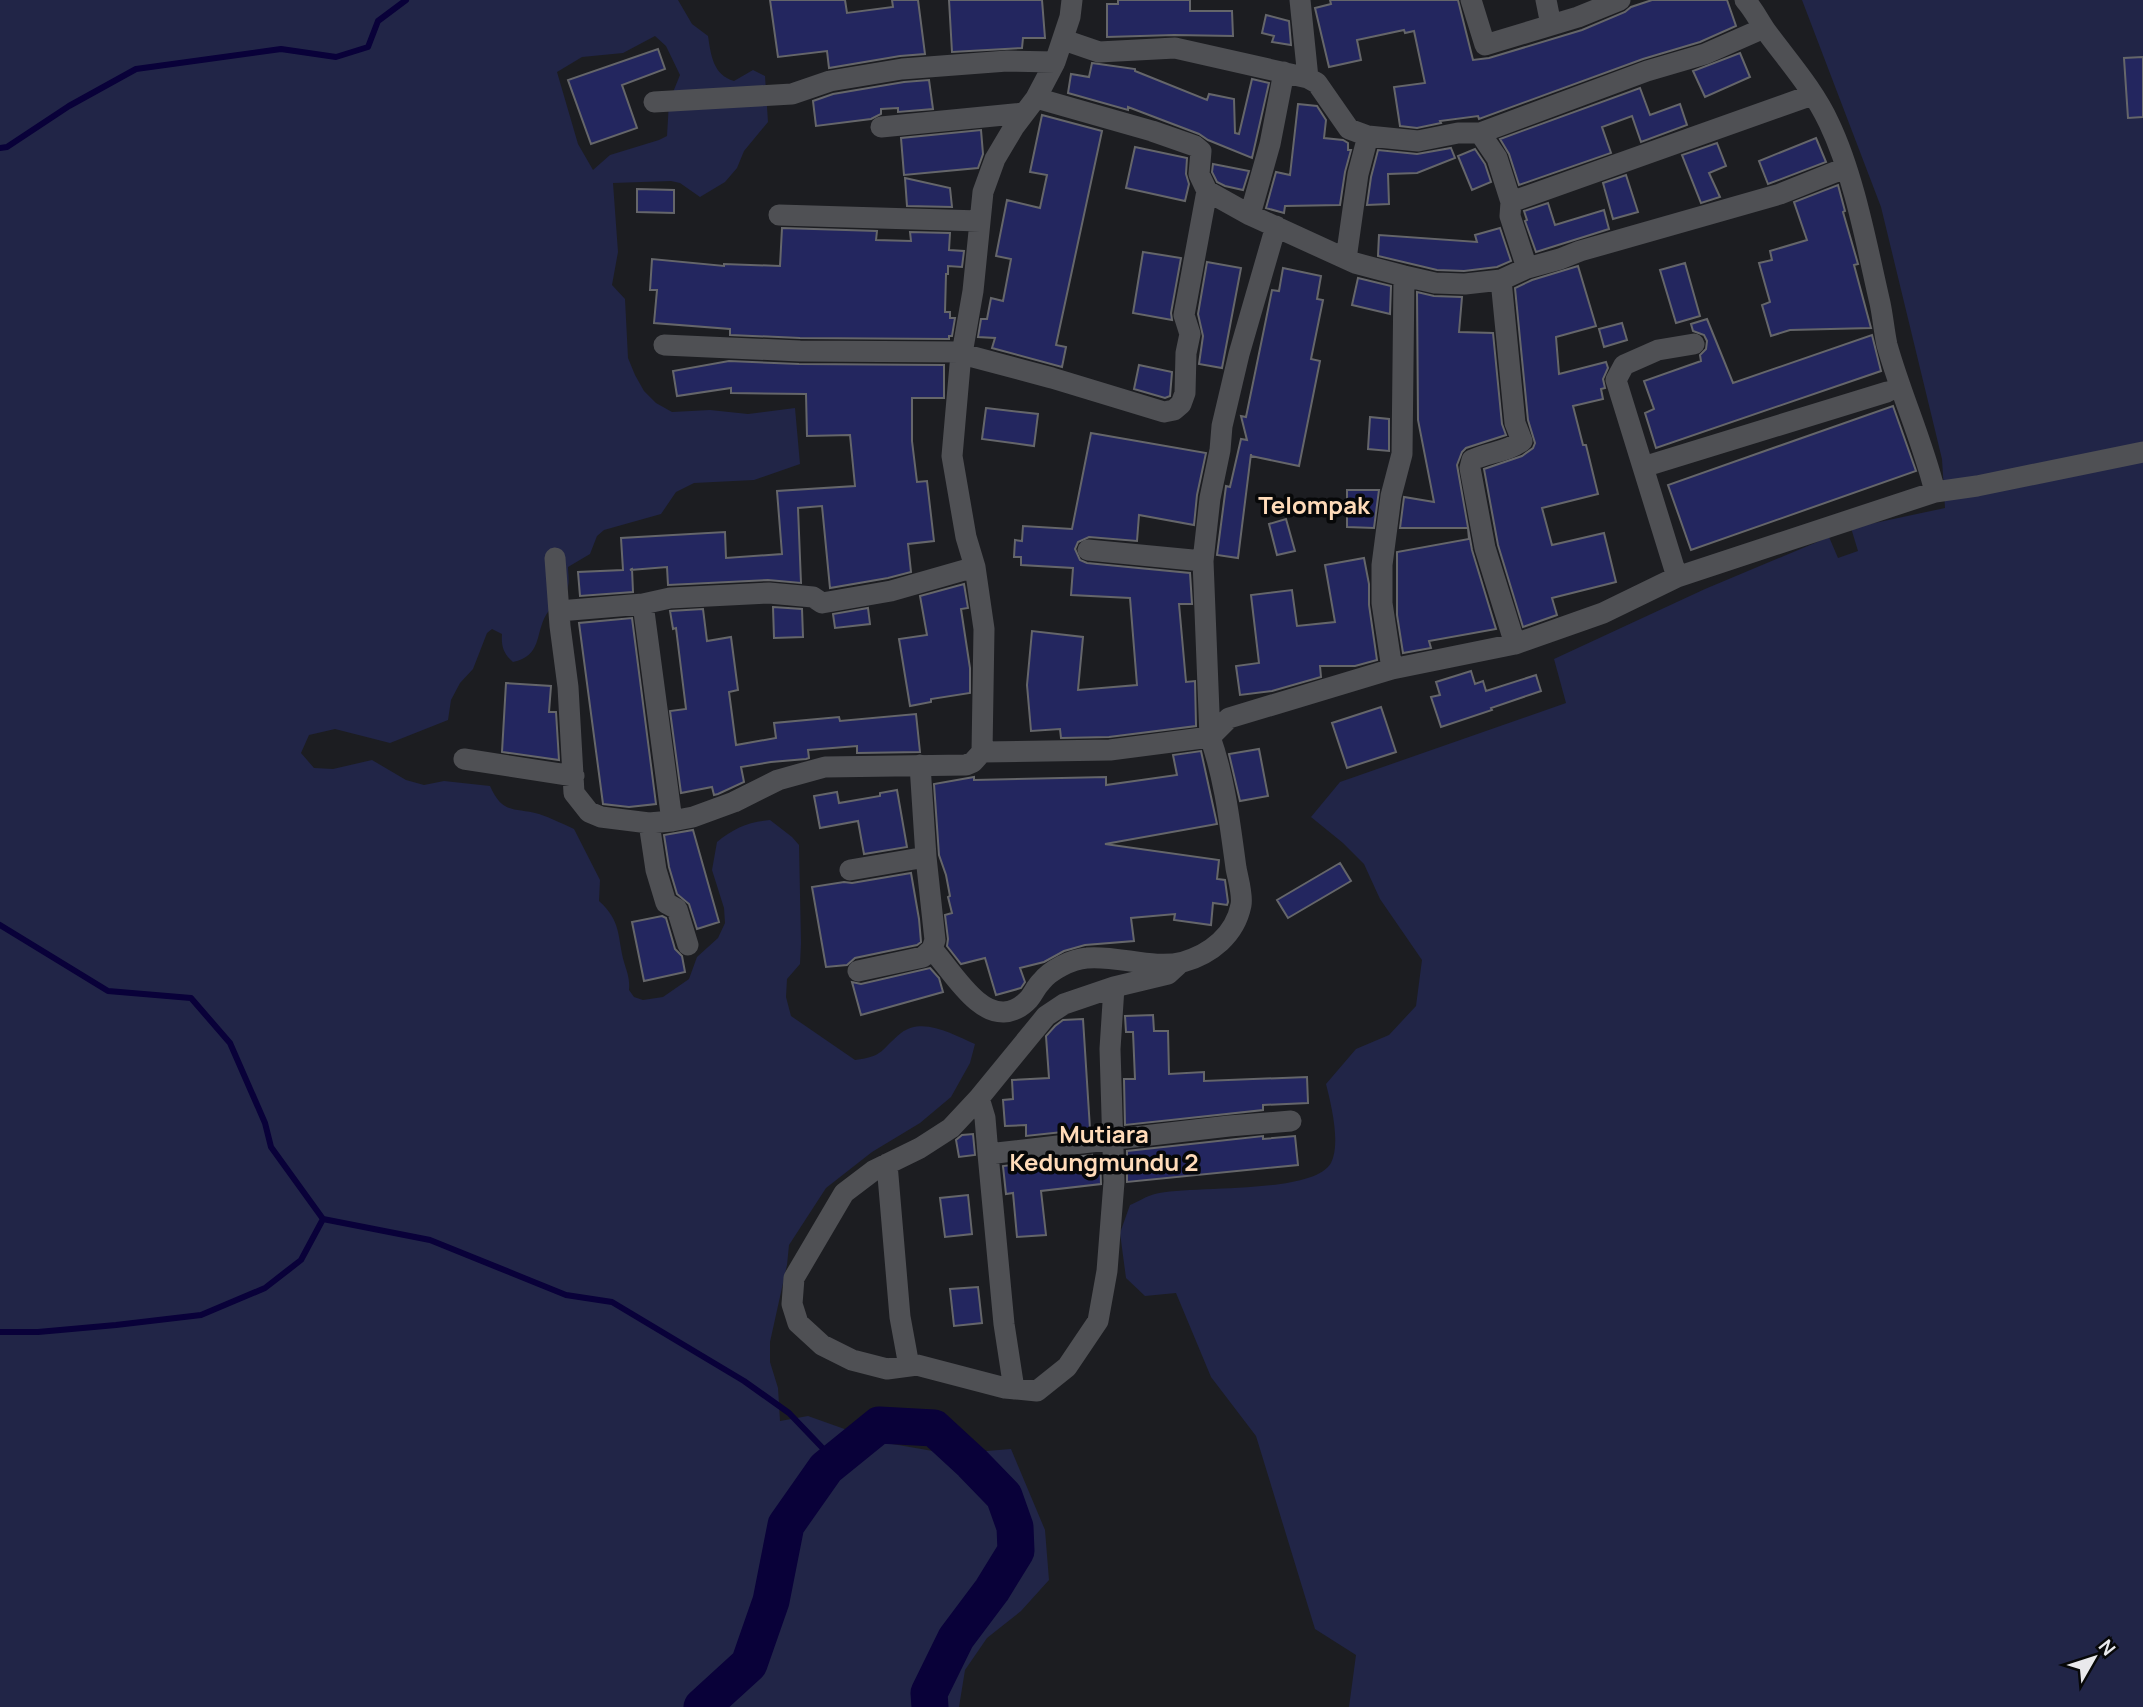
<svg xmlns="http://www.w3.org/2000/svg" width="2143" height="1707" viewBox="0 0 2143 1707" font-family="Manrope,sans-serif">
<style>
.green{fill:#212547;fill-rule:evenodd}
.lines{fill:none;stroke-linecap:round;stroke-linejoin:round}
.stream{stroke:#090139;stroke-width:6}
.river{stroke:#090139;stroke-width:37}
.building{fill:#23265f;stroke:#65666a;stroke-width:2}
.minor{stroke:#4f5054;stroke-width:21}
.labels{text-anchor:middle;stroke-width:7;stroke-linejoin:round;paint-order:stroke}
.neighbourhood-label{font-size:24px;font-weight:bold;fill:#ffdbb9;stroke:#070809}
</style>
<rect width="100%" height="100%" fill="#1c1d21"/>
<path class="green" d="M0 0H678L692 24 708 36C711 55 713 75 734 81L753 70 765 76 768 122 744 151 737 168 725 182 700 197 680 183 671 181 613 183 618 252 612 285 625 299 628 358 635 375 644 391 656 403 672 412 710 410 748 414 795 408 800 464 754 480 694 483 676 492 661 514 604 530 597 536 590 554 568 567C568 573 570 583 567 589 563 599 551 606 546 615 535 634 542 656 513 662 504 654 501 647 502 634L492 629 487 633 473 669 460 683 451 700 448 720 390 743 335 729 309 735 301 753 314 768 333 769 372 760 406 780 424 785 444 781 490 786C503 815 514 807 539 814 551 818 563 824 574 829L600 880 599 901C622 922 617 936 624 962 627 972 630 979 629 990L634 997 643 1000 663 997 689 979 697 957 718 938 725 923 724 908 712 870 717 842C734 828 748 822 770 820L792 837 799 845 801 943 800 964 787 979 786 997 791 1016 855 1060C885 1056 880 1050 901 1033 923 1016 954 1035 975 1044L970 1063 951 1097 920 1123 872 1152 826 1188 789 1245 787 1265 770 1342V1362L778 1388 780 1421 808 1416 881 1442 950 1454 1011 1449 1045 1530 1049 1580 1021 1611 987 1638 965 1670 959 1707H0ZM655 36 666 46 680 75 669 102 667 136 659 140 610 155 593 170 578 144 557 72 582 57 623 53Z
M1802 0H2143V1707H1349L1356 1655 1315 1629 1256 1436 1211 1377 1176 1293 1145 1296 1126 1278 1120 1233 1130 1205C1138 1202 1146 1196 1155 1194 1190 1185 1313 1195 1331 1163 1341 1143 1331 1104 1326 1084L1356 1049 1389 1035 1416 1006 1422 960 1380 899 1364 864 1343 843 1311 817 1340 782 1566 703 1554 659 1705 589 1829 537 1838 558 1858 551 1851 528 1945 508 1942 459 1881 207Z"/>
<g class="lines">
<path class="stream" d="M0 148 7 147 69 106 136 69 281 49 336 57 368 47 378 21 406 0
M0 925 108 991 191 998 230 1043 265 1123 271 1147 323 1219 430 1240 566 1295 612 1302 744 1381 789 1413 834 1460
M0 1332H38L116 1325 201 1315 265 1288 301 1260 323 1219"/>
<path class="river" d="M702 1707 749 1664 771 1601 786 1525 826 1468 879 1425 934 1428 972 1463 1004 1496 1015 1527 1016 1551 992 1590 956 1638 929 1693 930 1707"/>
</g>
<path class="building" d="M770 0H845L847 13 893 7 892 0H918L925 54 900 56 829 68 827 51 778 57Z
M949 0H1042L1045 38H1023L1022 48 952 52Z
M1118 0H1190V11H1232L1233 36 1174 35 1107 37V4H1118Z
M1330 0H1458L1473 60 1489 58 1582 30 1625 12 1631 7 1652 0H1727L1736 26 1700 42 1643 59 1479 119 1478 116 1440 121 1441 123 1417 128 1400 126 1394 87 1425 83 1414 31 1405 33 1404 30 1357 40 1361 60 1329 67 1315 8 1331 4Z
M1266 15 1289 21 1291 45 1272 42 1274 36 1262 33Z
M658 49 665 69 622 85 637 128 591 144 568 80Z
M1740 53 1750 77 1705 97 1693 71Z
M2143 57V117L2128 118 2124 58Z
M1092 63 1135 69V71L1207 100 1209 94 1234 99 1235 133 1239 134 1252 79 1269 83 1252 158 1208 140 1199 134 1128 107V110L1068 93 1071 74 1089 77Z
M929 80 933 109 898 112V108L881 109V114L871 119 816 126 813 101 833 94 904 82Z
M1640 88 1650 115 1680 104 1687 125 1641 142 1632 116 1602 127 1611 153 1519 185 1509 154 1500 139Z
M1298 104 1317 106 1326 120 1324 138 1343 140 1348 143V150H1351L1345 172 1340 205 1285 206 1284 213 1266 208 1276 172 1290 175Z
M1042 115 1102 131 1056 345 1066 347 1062 367 992 348 995 338 978 337 981 319H987L991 298 1003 301 1011 259 996 256 1007 200 1040 208 1047 175 1030 172Z
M981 130 983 154 978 168 904 175 901 138Z
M1816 138 1826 162 1768 184 1759 161Z
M1717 143 1726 166 1709 173 1720 197 1701 203 1682 155Z
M1135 147 1187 158 1186 174 1189 184 1185 201 1126 188Z
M1451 148 1455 158 1417 173 1388 174 1389 204 1367 205 1371 177 1378 150 1417 154Z
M1475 149 1485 164 1491 182 1472 190 1458 156Z
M1213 164 1249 171 1243 190 1225 186 1217 182 1212 172Z
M1626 175 1638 212 1613 219 1603 183Z
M905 178 950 188 952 207 907 206Z
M1838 185 1845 211 1843 212 1858 264 1854 265 1871 328 1790 330 1771 336 1762 305 1770 302 1759 263 1772 260 1770 251 1807 240 1794 202Z
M637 189 674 190V213L637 212Z
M1548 203 1555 225 1604 210 1609 229 1536 252 1525 221 1527 220 1524 211Z
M782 228 877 231 876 240 911 241 910 232 950 233 949 250 964 251 962 267 948 266V274H946L945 312H950V318H955L952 336H949V339L800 338 730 335V329L654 323 657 290H650L652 259 724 266V264L780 266Z
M1500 228 1511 261 1497 267 1464 271 1437 270 1378 256 1379 235 1477 242 1475 235Z
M1143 252 1181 258 1171 313 1172 320 1133 313Z
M1207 262 1241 268 1222 368 1199 364 1203 336 1198 314Z
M1685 263 1700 316 1676 323 1660 270Z
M1578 266 1596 326 1556 337 1559 374 1606 362 1608 368 1603 379 1605 388 1601 389 1603 399 1573 406 1583 445H1586L1598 494 1542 508 1552 545 1604 533 1616 582 1552 598 1557 615 1523 627 1498 545 1484 469 1522 456 1533 448 1535 443 1528 420 1515 288 1532 280Z
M1283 268 1321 276 1317 299 1323 300 1311 359 1320 361 1299 466 1251 456V454L1238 558 1217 555 1226 486 1230 487 1241 439 1247 440 1241 416 1246 417 1272 290 1279 291Z
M1358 278 1391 286 1390 314 1352 305Z
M1417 292 1434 296 1462 297 1459 332 1493 333 1502 424 1506 435 1466 448 1462 452 1457 465 1472 550 1496 629 1429 641 1431 648 1403 653 1397 615V552L1469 539 1468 528H1400L1404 497 1434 502 1418 420Z
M1707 319 1733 383 1872 335 1881 371 1656 448 1645 413 1654 409 1644 381 1701 361 1700 355 1706 349 1707 341 1704 335 1693 331 1691 324Z
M1622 323 1627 340 1604 347 1599 329Z
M729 361 799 364 944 365V398H912V441L917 482 927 481 934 541 908 544 911 572 888 578 830 588 822 506 798 508 801 583 768 580 668 585 667 567 630 570 632 569 633 592 580 596 578 572 623 570 621 538 725 532 726 558 782 554 777 491 855 486 850 435 807 436 806 394 731 393V388L677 396 673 371Z
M1139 365 1172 372 1170 396 1165 398 1134 389Z
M1893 406 1916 471 1691 550 1668 485Z
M986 408 1038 414 1034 446 982 439Z
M1370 417 1389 419V451L1368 449Z
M1091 433 1206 453 1197 495 1194 525 1139 515 1137 541 1089 537 1078 542 1075 549 1080 560 1087 563 1190 573 1192 604H1179L1186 682 1195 681 1196 726 1109 737 1061 738 1060 729 1031 731 1027 685 1032 631 1083 637 1078 690 1137 685 1130 598 1071 595 1073 568 1021 565V557H1014L1015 540 1022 541 1023 526 1072 529Z
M1347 490H1379L1374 528 1347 527Z
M1286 519 1295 551 1277 555 1269 524Z
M1364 558 1369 584V605L1377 660 1355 666H1320L1321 677 1272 691 1240 695 1236 666 1259 663 1251 595 1292 590 1297 626 1335 622 1325 565Z
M964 584 968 608 961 609 970 668V693L931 699V702L910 706 899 639 927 635 920 596Z
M773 607 802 609 803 637 774 638Z
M868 608 870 624 835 628 833 614Z
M703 609 707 641 731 637 738 690 729 692 736 745 776 738 774 723 839 717 840 721 916 714 920 752 857 753V746L808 750 809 758 806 759 771 762 741 767 744 782 718 794 714 795 712 787 681 793 670 711 686 709 676 628 673 629 670 611Z
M632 618 656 804 629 807 603 804 579 623Z
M1471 671 1475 684 1483 681 1486 691 1536 675 1541 691 1491 708 1492 710 1441 727 1431 697 1440 695 1436 682Z
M506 683 551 686 549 712H556L559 760 502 752Z
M1381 707 1396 752 1347 768 1332 723Z
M1259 749 1268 796 1240 801 1229 754Z
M1201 751 1217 824 1105 844 1219 860 1217 879 1225 880 1228 902 1227 905 1213 903 1211 925 1174 920 1175 914 1131 918 1134 941 1085 945 1064 951 1044 962 1020 968 1025 982 1021 988 996 995 985 958 961 964 947 946 948 939 945 915 952 913 948 897 950 896 946 875 939 855 934 784 974 777V780L1106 777V785L1177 775 1173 755Z
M897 790 907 847 864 854 858 821 820 828 814 796 837 792 839 803 880 796V793Z
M693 830 719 922 697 929 689 904 677 894 669 867 664 835Z
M1340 863 1351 881 1288 918 1277 900Z
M911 873 919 919 921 942 917 945 855 958 847 965 826 967 812 887 844 882 852 883Z
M662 916 666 918 675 949 682 956 685 972 644 981 632 922Z
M930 968 939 978 943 992 861 1015 852 982 861 984Z
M1153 1015 1154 1031H1168L1169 1074 1204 1072V1081L1307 1077 1308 1103 1263 1105V1110L1125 1125 1124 1079H1135L1133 1032H1126L1125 1016Z
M1083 1019 1090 1129 1026 1136V1125L1005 1126 1003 1100 1013 1099 1012 1080 1049 1078 1046 1036 1055 1026 1063 1020Z
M973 1134 975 1155 959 1157 956 1140 962 1135Z
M1263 1136V1139L1295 1136 1298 1165 1127 1182V1151Z
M1092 1155V1157L1100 1156 1101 1184 1041 1191 1046 1235 1017 1237 1013 1193 1006 1194 1003 1166Z
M968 1195 972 1234 945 1237 940 1198Z
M978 1287 982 1323 954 1326 950 1289Z"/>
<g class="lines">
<path class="minor" d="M1300 0 1308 78
M1471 0 1485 45 1578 17 1620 0
M1546 0 1551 25
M1745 0C1754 10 1759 21 1766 31 1788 61 1814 90 1829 123 1854 175 1867 247 1880 303 1883 317 1884 331 1887 345 1901 395 1923 442 1935 492L1977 486 2143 452
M1064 40 1099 52 1175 48 1308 78 1317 83 1349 129 1368 136 1418 141 1458 133H1480L1647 71 1705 54 1764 28
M1036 98 1152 131 1195 146 1201 151 1199 174 1207 191 1250 215 1355 263 1404 276 1435 283 1465 284 1501 280 1527 268 1560 259 1580 251 1780 194 1845 168
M654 102 792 94 830 81 902 69 1007 61 1055 62
M881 127 1024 113
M1480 133 1497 158 1511 202 1510 216 1527 268
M1511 202 1812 95
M779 215 980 221
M1250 215 1270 144 1284 72
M1346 259 1358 174 1368 136
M1501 280 1515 423 1522 441C1507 452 1489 452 1472 460L1470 468 1485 548 1515 644
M664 345 800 351 962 352
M962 354 1052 378 1164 412 1174 410 1181 404 1185 393 1186 353 1190 334 1184 315 1207 191
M1643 467 1887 392
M1088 550 1203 561
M555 558 560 626 568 687 574 793 589 812 601 817 649 823 672 821 693 817 734 802 778 780 825 767 966 765 973 762 982 752 1110 750 1210 737 1229 718 1392 669 1515 644 1603 613 1677 577 1935 492
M1677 577 1616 380 1624 365 1658 350 1694 344
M559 611 643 604
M1392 669 1382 603V565L1391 496 1402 454 1404 276
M982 752 984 629 975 567 966 537 952 456 960 365 973 291 983 192 995 159 1014 127 1036 98 1055 62 1070 17 1072 0
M464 759 574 776
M672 821 643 604 670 598 769 593 813 597 822 603 891 591 975 567
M649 823 656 870 666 903 677 909 688 945
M850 870 926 857
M932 949C947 966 960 987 977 1001 995 1016 1013 1016 1029 999 1033 994 1036 987 1041 982 1050 970 1072 959 1087 958 1117 955 1154 970 1183 962 1211 954 1235 935 1241 905 1243 895 1238 879 1236 868 1230 825 1225 779 1210 737L1203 561 1210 498 1220 450 1222 426 1239 354 1276 226
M858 971 923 957 932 949 935 940 926 857 920 765
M1114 987 1110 1049 1114 1182 1107 1271 1098 1321 1067 1367 1037 1391 1005 1388 917 1365 887 1369 852 1360 822 1345 798 1323 792 1304 794 1278 844 1193 873 1171 920 1148 951 1128 979 1098 1046 1016 1064 1004 1114 987 1168 974 1180 963
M979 1098 985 1118 988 1154 1229 1126 1291 1121
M988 1154 1004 1324 1014 1389
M887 1164 900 1317 909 1366"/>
</g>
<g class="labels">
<g class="neighbourhood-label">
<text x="1314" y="514">Telompak</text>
<text x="1104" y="1143">Mutiara<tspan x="1104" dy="28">Kedungmundu 2</tspan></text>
</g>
</g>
<g transform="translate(2094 1658) rotate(51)" stroke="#070809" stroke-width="5" paint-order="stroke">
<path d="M0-5L12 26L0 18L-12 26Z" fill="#e9e9ec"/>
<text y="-10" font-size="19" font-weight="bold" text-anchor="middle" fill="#e9e9ec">N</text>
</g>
</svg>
